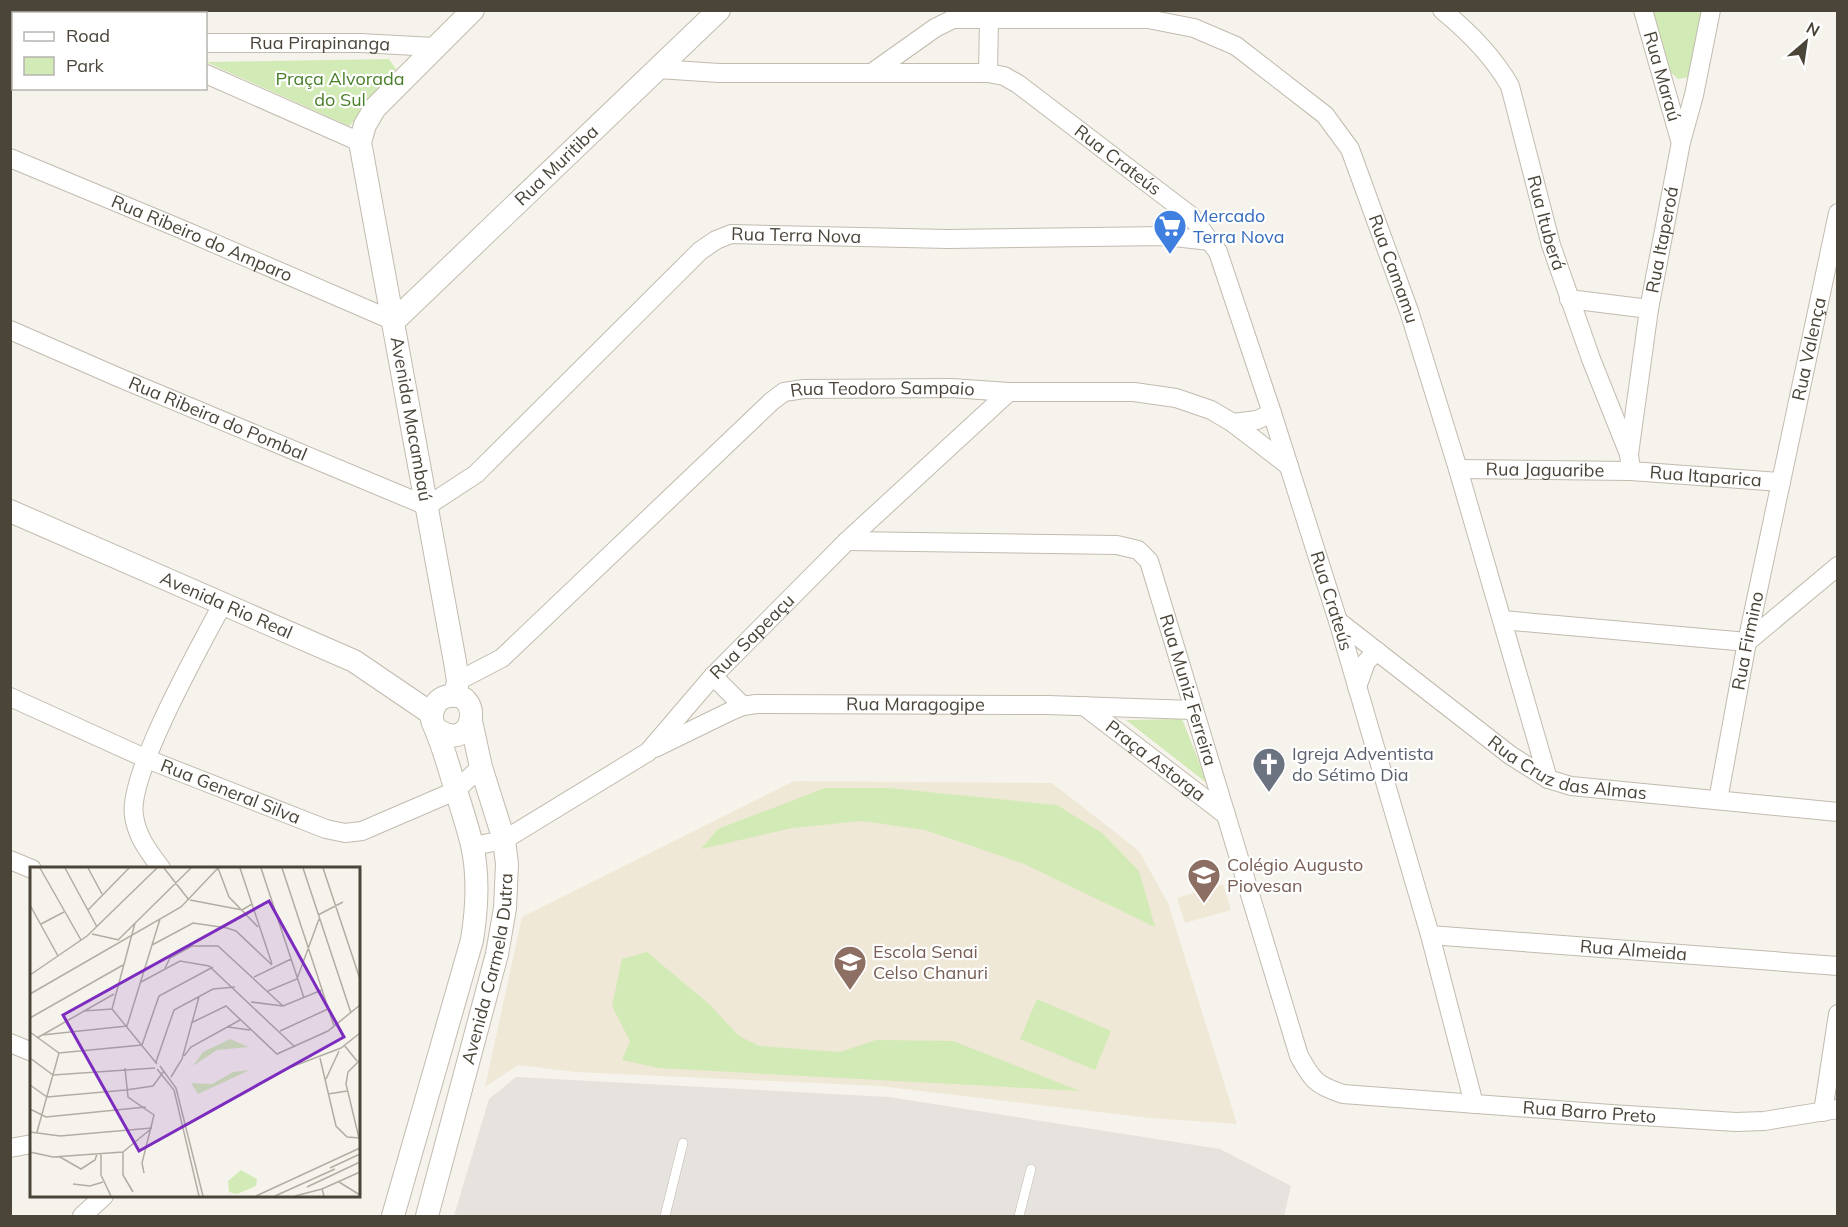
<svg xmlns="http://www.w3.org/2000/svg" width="1848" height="1227" viewBox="0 0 1848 1227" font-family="Mulish,sans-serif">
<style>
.industrial{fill:#e6e2dd}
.education{fill:#efe8d6}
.green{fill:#d2eab5}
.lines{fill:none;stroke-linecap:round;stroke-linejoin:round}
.service-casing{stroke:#c2bbae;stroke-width:10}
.minor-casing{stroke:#c2bbae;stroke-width:20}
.tertiary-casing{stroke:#c2bbae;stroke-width:24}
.service{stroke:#fff;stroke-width:9}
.minor{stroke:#fff;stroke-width:18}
.tertiary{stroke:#fff;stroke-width:22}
.labels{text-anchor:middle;stroke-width:4.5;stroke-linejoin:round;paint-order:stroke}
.street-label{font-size:18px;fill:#4b4439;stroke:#fff}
.park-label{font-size:18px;fill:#4a7f2a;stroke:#fff}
.shop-label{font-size:18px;fill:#366cbe;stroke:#fff;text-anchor:start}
.worship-label{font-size:18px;fill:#5b616d;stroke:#fff;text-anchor:start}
.education-label{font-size:18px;fill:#785e54;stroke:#fff;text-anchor:start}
.inset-road{fill:none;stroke:#b2ada4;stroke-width:1.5}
.view{fill:#7b2cbf;fill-opacity:0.15;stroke:#7b2cbf;stroke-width:3}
.inset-edge{fill:none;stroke:#4b4439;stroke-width:3}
</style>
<rect width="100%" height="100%" fill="#f6f3ec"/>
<path class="industrial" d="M516 1077 889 1097 1220 1149 1291 1186 1284 1216H454L489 1099Z"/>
<path class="education" d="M794 781 1052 783 1139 851 1168 903 1237 1124 1150 1118 879 1086 575 1072 518 1065 485 1087 522 917Z
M1223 884 1231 910 1185 923 1177 898Z"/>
<path class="green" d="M1652 11H1703L1690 77 1678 79 1667 69Z
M389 59 396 69 395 80 349 126 206 62Z
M1182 719 1208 784 1126 720Z
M825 788H888L1057 805 1102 833 1139 871 1155 927 1022 863 925 830 862 821 792 828 701 849 718 829Z
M647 952 709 1004 739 1036 759 1046 840 1052 876 1040 953 1041 1080 1091 659 1068 622 1060 630 1041 612 1006 622 959Z
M1037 999 1111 1031 1095 1070 1020 1039Z"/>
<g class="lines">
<defs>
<path id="service" d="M665 1216 683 1143
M1019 1216 1031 1169"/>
<g id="minor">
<path id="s1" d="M1442 10C1469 32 1493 56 1510 86L1551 245 1591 359 1629 454"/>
<path id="s2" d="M1643 10 1680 140"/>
<path id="s3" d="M206 43H360L434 47"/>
<path d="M10 44H14"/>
<path id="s4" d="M658 69 719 73H988L1004 76 1018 84 1191 216 1218 252 1272 413 1338 621 1430 935 1474 1104"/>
<path id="s5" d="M873 72 935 28 953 19H1148L1194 28 1236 46 1325 115 1350 149 1409 311 1458 469 1548 779"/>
<path d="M988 73 989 19"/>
<path d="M206 74 360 142"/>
<path id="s6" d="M10 158 181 229 394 321"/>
<path d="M1569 299 1649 309"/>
<path id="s7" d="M10 330 120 378 427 506 476 474 700 251 716 240 731 234 948 239 1165 236 1210 241"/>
<path d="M1233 423 1257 420 1272 413"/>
<path id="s8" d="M1458 469 1631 471 1781 482"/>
<path id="s9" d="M1631 471 1629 454 1649 309 1681 142 1694 95 1711 10"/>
<path id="s10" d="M847 541 1117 545 1138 550 1149 561 1299 1056C1313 1081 1316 1085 1343 1094L1611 1114 1736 1122 1764 1121 1838 1109"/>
<path d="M1502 620 1747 642 1838 566"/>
<path id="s11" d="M1338 621 1510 755 1548 779 1571 786 1838 812"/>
<path d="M713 676 743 706"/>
<path id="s12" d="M458 681 502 658 772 401 784 392 804 389 951 388 1009 392H1134L1176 398 1211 410 1233 423 1289 466"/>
<path d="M1357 687 1366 662 1377 651"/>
<path id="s13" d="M10 697 147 759 326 829 345 833 362 831 455 791 481 767"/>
<path id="s14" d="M1084 706 1226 815"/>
<path id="s15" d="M655 748 731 711 743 706 756 704 1048 705 1193 710"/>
<path id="s16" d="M1718 800 1747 642 1838 213"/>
<path id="s17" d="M473 846 504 840 648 752 713 676 847 541 1009 392"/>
<path d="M10 860 32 869"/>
<path d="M161 868C149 852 137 837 134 816 127 775 201 645 223 603"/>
<path id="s18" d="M1430 935 1838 966"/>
<path d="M10 1043 32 1052"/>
<path d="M1823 1112 1838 1014"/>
<path d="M10 1148 32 1144"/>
<path d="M82 1216 104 1196"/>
</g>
<g id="tertiary">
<path id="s19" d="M394 321 719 10"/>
<path id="s20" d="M10 511 354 661 432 714"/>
<path d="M455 696 458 681 455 662 360 142 365 125 375 108 473 10"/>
<path d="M393 1216 472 940C477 909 479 876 472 845 466 820 457 795 450 771 445 754 440 739 433 723 431 719 432 715 433 710 435 703 441 697 449 696 484 690 475 754 438 730"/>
<path id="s21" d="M427 1216 497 954 505 908 507 864 504 840 481 767 471 721"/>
</g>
</defs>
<use href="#service" class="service-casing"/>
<use href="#minor" class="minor-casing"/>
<use href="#tertiary" class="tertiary-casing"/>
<use href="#service" class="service"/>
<use href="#minor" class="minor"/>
<use href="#tertiary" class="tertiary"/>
</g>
<defs>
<symbol id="supermarket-pin" viewBox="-11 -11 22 30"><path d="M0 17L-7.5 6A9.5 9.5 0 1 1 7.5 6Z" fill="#3f7fe0" stroke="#fff"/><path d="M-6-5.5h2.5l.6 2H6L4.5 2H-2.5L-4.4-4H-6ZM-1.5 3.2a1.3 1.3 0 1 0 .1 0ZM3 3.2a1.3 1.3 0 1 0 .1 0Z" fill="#fff"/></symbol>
<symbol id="church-pin" viewBox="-11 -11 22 30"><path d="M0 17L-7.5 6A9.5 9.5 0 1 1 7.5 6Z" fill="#6b7280" stroke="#fff"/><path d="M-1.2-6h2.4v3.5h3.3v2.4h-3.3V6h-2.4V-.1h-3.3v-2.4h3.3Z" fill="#fff"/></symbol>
<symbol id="school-pin" viewBox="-11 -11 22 30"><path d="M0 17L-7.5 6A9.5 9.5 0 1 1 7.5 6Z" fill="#8d6e63" stroke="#fff"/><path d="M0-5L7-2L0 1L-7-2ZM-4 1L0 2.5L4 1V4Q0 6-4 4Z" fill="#fff"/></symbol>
<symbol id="university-pin" viewBox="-11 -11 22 30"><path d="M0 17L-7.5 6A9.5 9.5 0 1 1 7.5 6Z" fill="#8d6e63" stroke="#fff"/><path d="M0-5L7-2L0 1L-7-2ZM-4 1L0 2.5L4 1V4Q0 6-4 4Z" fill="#fff"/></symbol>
</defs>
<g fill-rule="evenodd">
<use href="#supermarket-pin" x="1151" y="207" width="38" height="52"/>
<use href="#church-pin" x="1250" y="745" width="38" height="52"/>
<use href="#school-pin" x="1185" y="856" width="38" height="52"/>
<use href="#university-pin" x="831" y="943" width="38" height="52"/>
</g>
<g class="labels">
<g class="street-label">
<text dy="6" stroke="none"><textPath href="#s3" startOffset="114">Rua Pirapinanga</textPath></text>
<text dy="6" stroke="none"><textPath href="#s2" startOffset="69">Rua Maraú</textPath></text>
<text dy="6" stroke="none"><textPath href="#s4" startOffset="488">Rua Crateús</textPath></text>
<text dy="6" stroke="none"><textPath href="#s19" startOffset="225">Rua Muritiba</textPath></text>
<text dy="6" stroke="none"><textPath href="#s1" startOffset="244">Rua Ituberá</textPath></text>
<text dy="6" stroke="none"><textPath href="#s7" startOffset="928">Rua Terra Nova</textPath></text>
<text dy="6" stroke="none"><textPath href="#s6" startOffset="208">Rua Ribeiro do Amparo</textPath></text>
<text dy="6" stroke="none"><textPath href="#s9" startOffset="234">Rua Itaperoá</textPath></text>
<text dy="6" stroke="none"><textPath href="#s5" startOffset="666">Rua Camamu</textPath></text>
<text dy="6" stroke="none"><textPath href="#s16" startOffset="460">Rua Valença</textPath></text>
<text dy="6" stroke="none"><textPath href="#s12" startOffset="536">Rua Teodoro Sampaio</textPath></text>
<text dy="6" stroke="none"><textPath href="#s7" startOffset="226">Rua Ribeira do Pombal</textPath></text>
<text transform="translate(411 419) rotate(80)" y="6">Avenida Macambaú</text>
<text dy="6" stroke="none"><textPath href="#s8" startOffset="87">Rua Jaguaribe</textPath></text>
<text dy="6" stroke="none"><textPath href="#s8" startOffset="248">Rua Itaparica</textPath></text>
<text dy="6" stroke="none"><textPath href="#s4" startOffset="992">Rua Crateús</textPath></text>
<text dy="6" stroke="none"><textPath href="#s20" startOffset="236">Avenida Rio Real</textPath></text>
<text dy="6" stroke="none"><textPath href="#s17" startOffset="356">Rua Sapeaçu</textPath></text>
<text dy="6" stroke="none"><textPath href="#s16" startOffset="162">Rua Firmino</textPath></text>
<text dy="6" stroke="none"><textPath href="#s10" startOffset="442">Rua Muniz Ferreira</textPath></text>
<text dy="6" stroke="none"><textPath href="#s15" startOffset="270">Rua Maragogipe</textPath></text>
<text dy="6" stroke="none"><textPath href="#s14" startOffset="90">Praça Astorga</textPath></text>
<text dy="6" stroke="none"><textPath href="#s11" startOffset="278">Rua Cruz das Almas</textPath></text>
<text dy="6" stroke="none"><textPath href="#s13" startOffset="240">Rua General Silva</textPath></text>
<text dy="6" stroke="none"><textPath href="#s18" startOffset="204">Rua Almeida</textPath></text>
<text dy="6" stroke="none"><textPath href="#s21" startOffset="255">Avenida Carmela Dutra</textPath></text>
<text dy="6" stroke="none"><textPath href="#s10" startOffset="1132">Rua Barro Preto</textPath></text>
</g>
<g class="park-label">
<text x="340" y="85">Praça Alvorada<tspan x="340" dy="21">do Sul</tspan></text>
</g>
<g class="shop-label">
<text x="1193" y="222">Mercado<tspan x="1193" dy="21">Terra Nova</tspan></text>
</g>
<g class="worship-label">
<text x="1292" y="760">Igreja Adventista<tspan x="1292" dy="21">do Sétimo Dia</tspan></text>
</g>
<g class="education-label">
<text x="1227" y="871">Colégio Augusto<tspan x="1227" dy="21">Piovesan</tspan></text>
<text x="873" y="958">Escola Senai<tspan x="873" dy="21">Celso Chanuri</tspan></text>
</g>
</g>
<g transform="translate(30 867)">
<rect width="330" height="330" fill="#f6f3ec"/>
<path d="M200 172 219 180 187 183 163 199 173 185ZM220 203 168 227 161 216 182 217 203 205ZM211 303 227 312 226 319 207 327 199 325 198 314Z" fill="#d2eab5"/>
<path class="inset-road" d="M10 1 51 73M35 1 67 60M58 1 72 27M134 1 159 33M188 1 199 30 228 60M210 1 242 97M231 1 274 131M252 1 304 159M273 1 321 146M293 1 330 112M160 33 212 43 222 37M0 38 28 89M58 43 99 1M288 48 313 35M11 57 34 45M62 67 89 73M88 73 161 1M122 78 163 56 197 61 206 64 242 98M135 101 140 91 162 79H188L253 139M0 108 57 69 127 1M224 110 261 92M111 115 150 94 179 99 265 180M238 124 267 112 289 52M0 127 151 40 188 1M221 135 253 139 292 123M82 142 105 56M82 142 127 197M53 144 82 142M0 151 93 98M161 156 196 139 247 187 298 164 330 138M97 159 130 52M198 160 220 163M250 164 298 142M0 165 29 186 112 178 129 129 183 100M12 168 97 159M7 171 84 127M314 178 327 194M154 189 161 180 210 153M0 191 23 208 125 201M290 191 306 259 317 270 330 271M126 195 144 143 183 122 205 120M130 199 146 221 173 329M261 200 311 181 330 166M95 201 98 230 124 248 112 296 114 306M127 202 144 223 169 329M141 210 152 192 169 130M296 212 309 184M0 218 17 230 96 223 123 219 134 204M298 227 317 224M0 242 16 250 116 240M0 265 30 269 122 261M7 265 29 186M329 271 316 217 318 205 330 193M0 285 23 290 93 285M93 285V308L103 325M93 285 122 261M71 286V308L81 329M30 290 51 302 65 293 67 287M300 301 330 287M309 315 330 328M43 317 60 319 73 315M277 320 330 295M226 329 330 281M245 329 305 302M265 329 292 322M294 329 292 322 330 305"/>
<path class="view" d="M239 34 314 170 109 284 33 148Z"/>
<rect width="330" height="330" class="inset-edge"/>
</g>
<rect width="1848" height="1227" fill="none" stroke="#4b4439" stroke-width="24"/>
<rect x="12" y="12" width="195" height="78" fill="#ffffff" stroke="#b7b4b0" stroke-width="1.5"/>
<rect x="24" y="32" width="30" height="9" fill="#ffffff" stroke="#b7b4b0" stroke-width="1.5"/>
<text x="66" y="42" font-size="18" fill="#4b4439">Road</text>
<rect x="24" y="57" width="30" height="18" fill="#d2eab5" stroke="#b7b4b0" stroke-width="1.5"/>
<text x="66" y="72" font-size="18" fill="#4b4439">Park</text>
<g transform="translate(1806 42) rotate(29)" stroke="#ffffff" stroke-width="4.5" paint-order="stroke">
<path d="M0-4.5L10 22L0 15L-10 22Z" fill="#4b4439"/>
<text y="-9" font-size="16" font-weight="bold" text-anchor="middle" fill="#4b4439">N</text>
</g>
</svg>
